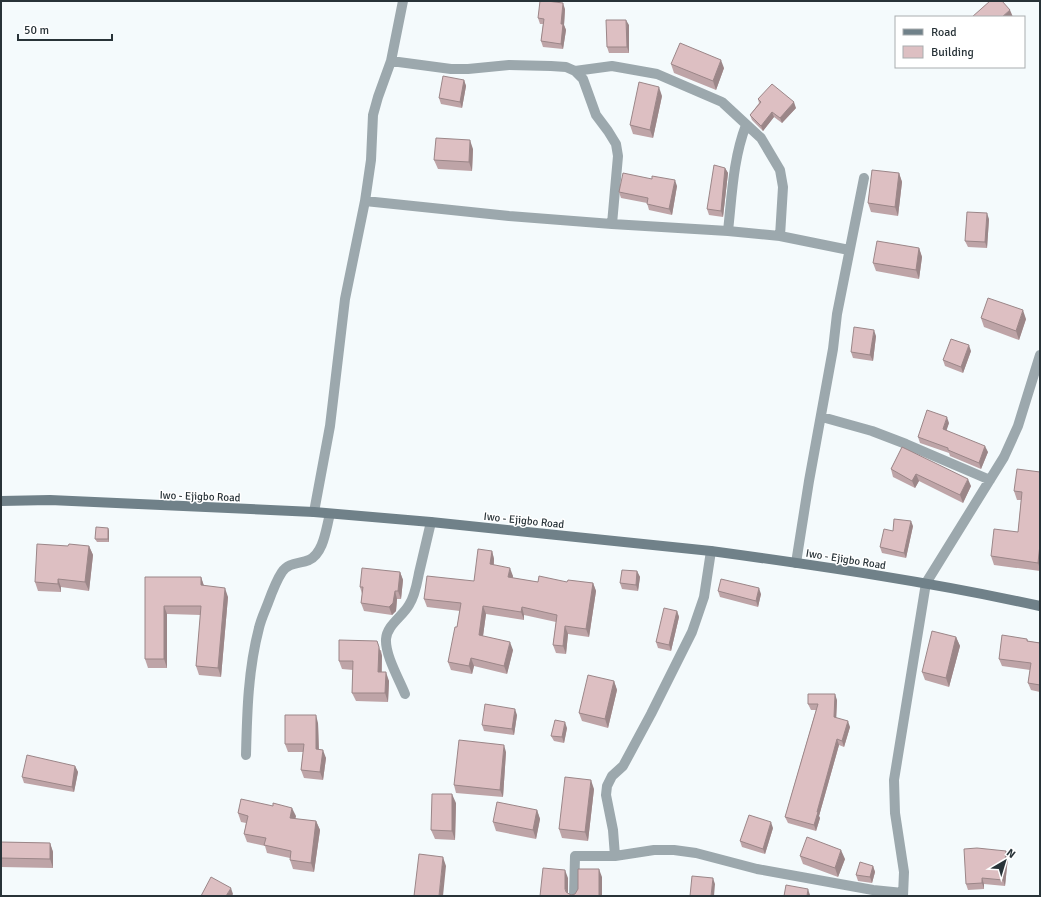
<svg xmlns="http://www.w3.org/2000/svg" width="1041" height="897" viewBox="0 0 1041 897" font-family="Signika,sans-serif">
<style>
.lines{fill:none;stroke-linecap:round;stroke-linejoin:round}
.minor{stroke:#9ca8ad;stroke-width:10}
.secondary{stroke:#708189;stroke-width:10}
.wall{fill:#bea4a7}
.shaded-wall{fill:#9b8688}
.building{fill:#ddbfc2;stroke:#9b8688}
.labels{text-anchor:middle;stroke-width:3;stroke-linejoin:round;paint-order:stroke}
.street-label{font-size:11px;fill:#283338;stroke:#fff}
</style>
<rect width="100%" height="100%" fill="#f4fafc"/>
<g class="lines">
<path class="minor" d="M391 61 451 69H468L509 65 551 66 566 67 575 71 583 79 596 115 608 131 616 144 618 156 612 224
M575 71 612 66 657 74 722 102 761 138 780 170 783 187 780 236
M365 201 509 216 612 224 728 231 780 236 849 250
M728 231C732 195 733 159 746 125
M822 417 872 431 906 444 990 480
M314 512 330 426 345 299 365 201 371 160 373 115 378 97 391 61 403 1
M796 563 809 481 833 349 837 314 864 178
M405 694C399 679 385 655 386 639 387 625 402 617 409 605 415 596 417 583 419 573 423 556 427 539 431 522
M246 755C247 713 248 670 259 628 261 619 265 611 268 603 272 592 276 581 282 572 289 562 299 564 309 560 324 553 326 528 330 514
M615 856 613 830 606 795 607 786 612 776 623 766 651 714 692 632 704 597 711 551
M574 896 575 856H615L654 850H674L696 853 757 869 873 890 903 893
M903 896 904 872 895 813 894 780 926 583 1004 457 1018 426 1040 355"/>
<path class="secondary" d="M1 501 50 500 314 512 431 522 711 551C821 566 931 582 1040 606"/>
</g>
<path class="wall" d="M565 9 564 25 566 30 563 49 543 47 541 41 543 24H540L538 18Z
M629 25V53H609L607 47Z
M671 64 724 68 716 90 674 73Z
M464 80 466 86 462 108 441 104 439 98Z
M662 96 653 138 633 134 630 125Z
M758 99 796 108 782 123 774 117 763 131 752 120 750 115 759 103Z
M473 149 472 171 438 169 434 160Z
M725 168 728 173 723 217 709 215 707 209Z
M899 173 902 182 898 216 871 212 868 203Z
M677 186 672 215 649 210 647 203 621 198 619 192Z
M989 219 987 248 968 247 965 241Z
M919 248 922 257 919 279 876 271 873 263Z
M981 318 1026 319 1019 340 984 327Z
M876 336 873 361 853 358 851 352Z
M971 351 963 373 945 366 943 360Z
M949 423 946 430 988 452 981 469 950 456 949 453 920 443 918 437Z
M902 447 971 486 963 503 919 481 915 488 893 477 891 469Z
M1040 472V571L994 565 991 556 1018 532 1021 500H1017L1014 491Z
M913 526 906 558 882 553 880 547 893 531Z
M108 528 109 531V542H97L95 539Z
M68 546H89L93 555 89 591 61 587V592L38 591 35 582Z
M492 551 494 559V565L513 576V578L538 582H567L593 583 596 591 589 637 568 634 566 654 556 653 553 645 556 622 524 615V620L486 614 483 636 513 650 507 674 474 666 472 674 451 670 448 662 457 627 460 611 427 607 424 599 474 581Z
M637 571 640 577 638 591 622 589 620 583Z
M400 572 403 580 401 599H397L396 611 392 615 364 611 361 603 362 594 360 587Z
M145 577H201L204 586 228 597 221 677 199 675 196 666 201 615 167 614V668H148L145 659Z
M718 591 761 594 758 607 720 597Z
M677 611 679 617 671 651 658 648 656 642Z
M956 637 960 646 949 687 925 680 922 672Z
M1027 639 1028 641 1040 643V692L1031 690 1028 683 1030 670 1002 666 999 659Z
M381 650 382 656V672L389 681 388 702 356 701 352 693 353 670 342 669 339 661Z
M614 681 617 690 608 728 582 721 579 713Z
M837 700 836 718 850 727 844 747 839 745 819 816 820 818 816 831 788 823 785 817 816 710H811L808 704Z
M517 715 514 735 484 731 482 725Z
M318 723 319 750 326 758 323 780 304 778 301 770 303 752H288L285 744Z
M567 728 564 743 554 741 551 736Z
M506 752 503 797 456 793 454 785Z
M75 766 78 772 74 792 24 783 22 777Z
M594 789 588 841 562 838 559 829Z
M456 803 455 840 435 839 431 830Z
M537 810 540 819 536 839 496 831 493 822Z
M238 813 296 816 295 819 316 821 320 830 314 872 293 869 290 860V858L267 853 265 846 247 842 244 834 246 823 241 822Z
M773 828 765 854 742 847 740 841Z
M1 842 50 843 53 852V868L1 867Z
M1006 851 1008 857 1005 886 984 884V889L968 890 966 884Z
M800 856 845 859 838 877 803 864Z
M873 866 875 872 872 883 858 881 856 875Z"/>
<path class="shaded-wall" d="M563 3 565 9 564 25 566 30 563 49 561 44V24Z
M1010 10 1013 17H1002Z
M626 20 629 25V53L627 47Z
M721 60 724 68 716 90 713 81Z
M464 80 466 86 462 108 460 102Z
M659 87 662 96 653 138 650 130Z
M794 102 796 108 782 123 780 118Z
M772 112 774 117 763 131 761 126Z
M470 140 473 149 472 171 469 162Z
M725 168 728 173 723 217 721 211Z
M899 173 902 182 898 216 895 207Z
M675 180 677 186 672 215 669 209Z
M987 213 989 219 987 248 985 242Z
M919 248 922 257 919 279 916 270Z
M1023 310 1026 319 1019 340 1016 331Z
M874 330 876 336 873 361 870 355Z
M969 345 971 351 963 373 961 367Z
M947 417 949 423 945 435 943 429Z
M985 446 988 452 981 469 979 463Z
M916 474 919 481 915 488 912 481Z
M968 479 971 486 963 503 960 495Z
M911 521 913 526 906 558 904 553Z
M108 528 109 531V542L108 539Z
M1040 544V569L1038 563Z
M89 546 93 555 89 591 85 582Z
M492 551 494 559 493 572 490 564Z
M510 568 513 576 511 585 508 577Z
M637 571 640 577 638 591 636 585Z
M400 572 403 580 401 599 398 591Z
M201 577 204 586 201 585Z
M58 579 61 587V592L58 584Z
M593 583 596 591 589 637 586 629Z
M225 588 228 597 221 677 218 668Z
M759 588 761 594 758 607 756 601Z
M395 591 397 599 396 611 392 615 389 607Z
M164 606 167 614V668L164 659Z
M483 606 486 614 482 643 479 635Z
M522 607 524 615V620L521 612Z
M677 611 679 617 671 651 669 645Z
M565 626 568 634 566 654 563 646Z
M956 637 960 646 949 687 946 678Z
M377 641 382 656 381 680 378 672Z
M510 642 513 650 507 674 504 666Z
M471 658 474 666 472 674 469 666Z
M386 672 389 681 388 702 385 693Z
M614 681 617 690 608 728 605 719Z
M835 694 837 700 836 723 834 717Z
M515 709 517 715 514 735 512 729Z
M316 715 318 723 319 757 316 749Z
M848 721 850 727 844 747 842 741Z
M565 722 567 728 564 743 562 737Z
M837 739 839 745 819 816 820 818 816 831 814 825 817 812Z
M504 745 506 752 503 797 500 790Z
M323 750 326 758 323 780 320 772Z
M75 766 78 772 74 792 72 787Z
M591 780 594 789 588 841 585 832Z
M452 794 456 803 455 840 452 831Z
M292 808 296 816 293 827 290 818Z
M537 810 540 819 536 839 533 830Z
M316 821 320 830 314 872 311 863Z
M771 822 773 828 765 854 763 849Z
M50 843 53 852V868L50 859Z
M841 850 845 859 838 877 835 868Z
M1006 851 1008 857 1005 886 1003 880Z
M443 857 446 866 443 896H439Z
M873 866 875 872 872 883 870 877Z
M599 869 602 877V896H599Z
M565 870 568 878V896L565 889Z
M713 878 715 884 714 896H711Z
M982 878 984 884V889L982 883Z
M231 888 233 894 232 896H226Z
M808 889 810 895V896H807Z"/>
<path class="building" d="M540 1H547L563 3 561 24H563L561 44 541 41 544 19 538 18Z
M990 1H1002L1010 10 1002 17H972Z
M606 20H626L627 47H607Z
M680 43 721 60 713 81 671 64Z
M443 76 464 80 460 102 439 98Z
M639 82 659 87 650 130 630 125Z
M772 84 794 102 780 118 772 112 761 126 750 115 761 102 758 99Z
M436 138 470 140 469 162 434 160Z
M714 165 725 168 721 211 707 209Z
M872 170 899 173 895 207 868 203Z
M623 173 652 179V176L675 180 669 209 647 204 648 198 619 192Z
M967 212 987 213 985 242 965 241Z
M877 241 919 248 916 270 873 263Z
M988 298 1023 310 1016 331 981 318Z
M854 327 874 330 870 355 851 352Z
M951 339 969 345 961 367 943 360Z
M927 410 947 417 943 429 985 446 979 463 948 450V448L918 437Z
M902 447 968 479 960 495 916 474 912 481 891 469Z
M1017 469 1040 472V544L1038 563 991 556 994 529 1018 532 1022 492 1014 491Z
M894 519 911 521 904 553 880 547 884 529 893 531Z
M96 527 108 528V539H95Z
M37 544 68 546 69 544 89 546 85 582 58 579V584L35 582Z
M478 549 492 551 490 564 510 568 508 577 538 582 539 576 567 582 568 580 593 583 586 629 565 626 563 646 553 645 557 615 522 607 521 612 483 606 479 635 510 642 504 666 471 658 469 666 448 662 455 627H457L461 603 424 599 427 576 474 581Z
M362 568 400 572 398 591H395L393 603 389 607 361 603 363 587H360Z
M622 570 637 571 636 585 620 583Z
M145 577H201V585L225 588 218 668 196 666 201 606H164V659H145Z
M721 579 759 588 756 601 718 591Z
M664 608 677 611 669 645 656 642Z
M932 631 956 637 946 678 922 672Z
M1002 635 1027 639V641L1040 643V685L1028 683 1031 663 999 659Z
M339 640 377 641 379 647 378 672H386L385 693H352L353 661H339Z
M588 675 614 681 605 719 579 713Z
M808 694H835L834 717 848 721 842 741 837 739 817 812H818L814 825 785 817 818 704H808Z
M485 704 515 709 512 729 482 725Z
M285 715H316V749L323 750 320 772 301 770 304 744H285Z
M555 720 565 722 562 737 551 736Z
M459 740 504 745 500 790 454 785Z
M27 755 75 766 72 787 22 777Z
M565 777 591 780 585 832 559 829Z
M432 794H452V831L431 830Z
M241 799 273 806V803L292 808 290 818 316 821 311 863 290 860 291 851 264 845 266 838 244 834 248 816 238 813Z
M497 802 537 810 533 830 493 822Z
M749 815 771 822 763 849 740 841Z
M807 837 841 850 835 868 800 856Z
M1 842 50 843V859L1 858Z
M977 848 1006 851 1003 880 982 878V883L966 884 964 849Z
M419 854 443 857 439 896H414Z
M860 862 873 866 870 877 856 875Z
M543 868 565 870V889L566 892 571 895 575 894 578 889V869H599V896H540Z
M692 876 713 878 711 896H690Z
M211 877 231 888 226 896H201Z
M786 885 808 889 807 896H784Z"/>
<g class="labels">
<g class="street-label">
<text transform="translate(200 496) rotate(2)" y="4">Iwo - Ejigbo Road</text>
<text transform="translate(524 520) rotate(6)" y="4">Iwo - Ejigbo Road</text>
<text transform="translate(846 559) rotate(9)" y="4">Iwo - Ejigbo Road</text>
</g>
</g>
<rect width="1041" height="897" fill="none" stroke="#283338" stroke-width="4"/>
<rect x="895" y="16" width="130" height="52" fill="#ffffff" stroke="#a9adaf"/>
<rect x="903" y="29" width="20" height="6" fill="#708189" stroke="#a9adaf"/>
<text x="931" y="36" font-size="12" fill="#283338">Road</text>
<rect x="903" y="46" width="20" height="12" fill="#ddbfc2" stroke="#a9adaf"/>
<text x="931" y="56" font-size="12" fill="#283338">Building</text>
<g transform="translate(1005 861) rotate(38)" stroke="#ffffff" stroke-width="3" paint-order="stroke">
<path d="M0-3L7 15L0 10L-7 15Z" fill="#283338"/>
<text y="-6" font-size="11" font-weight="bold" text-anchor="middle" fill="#283338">N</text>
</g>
<path d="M18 34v6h94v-6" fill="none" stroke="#283338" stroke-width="2"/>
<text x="24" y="34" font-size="12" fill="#283338" stroke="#ffffff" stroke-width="3" paint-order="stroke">50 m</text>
</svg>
